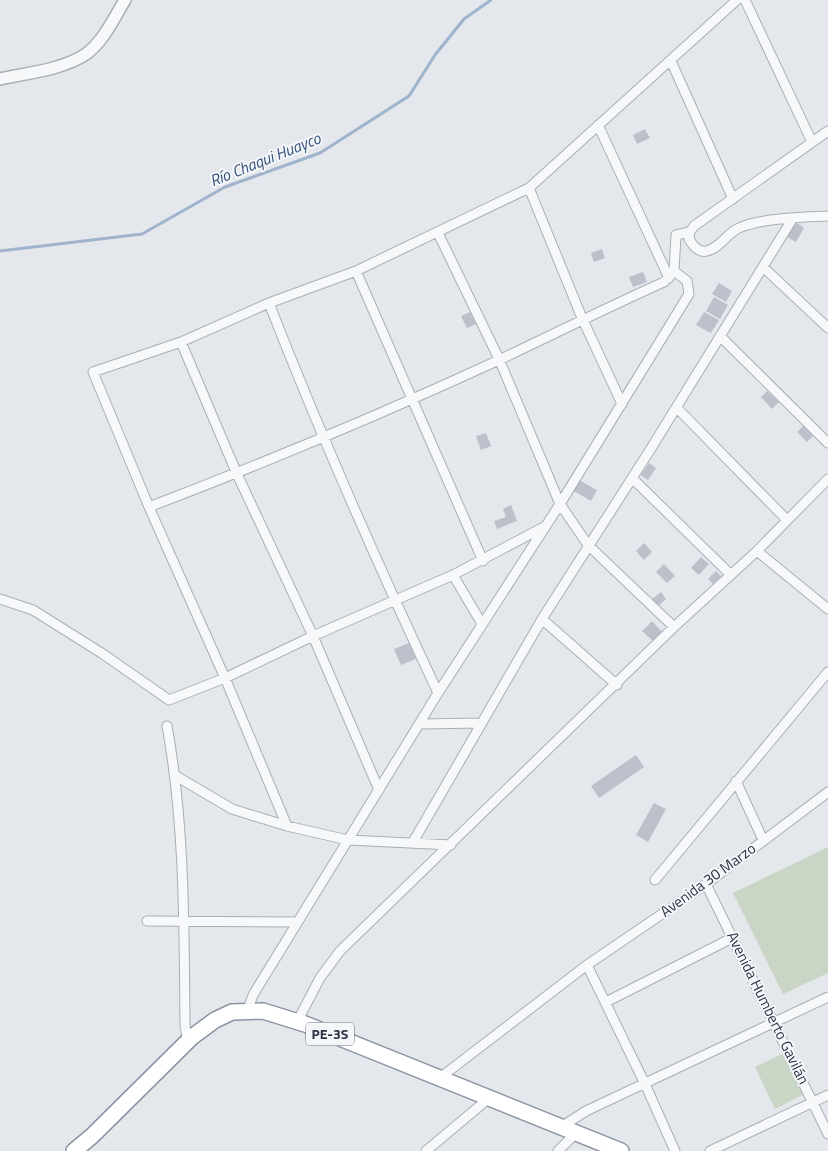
<svg xmlns="http://www.w3.org/2000/svg" width="828" height="1151" viewBox="0 0 828 1151" font-family="'Titillium Web',sans-serif">
<style>
.green{fill:#c9d6c5}
.lines{fill:none;stroke-linecap:round;stroke-linejoin:round}
.stream{stroke:#9fb4cc;stroke-width:3}
.building{fill:#bbc0ca}
.minor-casing{stroke:#a9aeb7;stroke-width:11}
.tertiary-casing{stroke:#a9aeb7;stroke-width:14}
.trunk-casing{stroke:#8b94a3;stroke-width:18}
.minor{stroke:#f7f8fa;stroke-width:9}
.tertiary{stroke:#f7f8fa;stroke-width:11}
.trunk{stroke:#fff;stroke-width:15}
.labels{text-anchor:middle;stroke-width:4;stroke-linejoin:round;paint-order:stroke}
.shield{fill:#f4f6f9;stroke:#676e7b;stroke-width:1}
.shield-label{font-size:14px;font-weight:bold;fill:#2b3445}
.street-label{font-size:15px;fill:#2b3445;stroke:#f4f6f9}
.water-label{font-size:16px;font-style:italic;fill:#34527a;stroke:#f4f6f9}
</style>
<rect width="100%" height="100%" fill="#e4e7ec"/>
<path class="green" d="M828 847V973L783 994 733 893Z
M784 1053 804 1094 775 1109 755 1067Z"/>
<g class="lines">
<path class="stream" d="M0 251 142 234 225 187 320 153 409 96 435 55 464 19 491 0"/>
</g>
<path class="building" d="M645 129 650 138 637 144 633 135Z
M794 221 804 228 796 242 785 236Z
M602 249 605 258 594 262 591 253Z
M643 272 647 282 633 287 629 277Z
M719 283 732 291 726 302 712 294Z
M714 297 728 305 720 319 706 311Z
M470 312 476 324 467 328 461 316Z
M704 312 719 320 711 333 696 325Z
M767 391 779 402 772 409 761 397Z
M803 426 813 436 807 442 797 432Z
M486 433 491 446 481 450 476 436Z
M649 463 656 468 648 480 641 475Z
M579 480 597 490 591 501 572 490Z
M511 505 517 521 497 529 494 521 506 517 503 509Z
M644 543 652 552 644 560 636 551Z
M701 557 709 564 699 575 691 568Z
M664 564 675 576 667 583 656 572Z
M716 571 721 576 713 584 708 579Z
M661 592 666 599 658 606 652 599Z
M652 621 663 633 654 642 642 631Z
M409 643 416 659 401 665 394 649Z
M636 755 644 767 599 798 591 786Z
M654 803 666 809 648 842 636 835Z"/>
<g class="lines">
<defs>
<path id="minor" d="M745 0 812 142
M671 61 733 199
M598 125 669 278
M828 131 694 226 690 232 689 239C693 246 699 253 707 251 720 248 727 233 739 228 761 218 804 217 828 216
M529 188 582 318 622 404
M438 233 499 359 560 504 588 545 674 627
M763 267 828 328
M356 271 483 561
M269 303C320 434 378 565 438 693
M720 336 828 443
M181 342 237 474 313 636 379 790
M677 408 787 520
M632 478 730 574
M149 507C267 462 384 413 499 360 554 334 608 307 664 282L674 271 676 235 690 232
M757 551 828 609
M453 575 482 624
M0 599 33 610 103 654 169 700 225 678 313 636 453 575 542 528
M542 619 617 685
M419 724 482 723
M167 726C185 825 184 926 185 1026L188 1041
M176 776 232 809 287 826 348 840 451 845
M736 781 763 840
M287 826 225 678 149 507 93 372 181 342 269 303 356 271 529 188 737 0
M413 842 542 619 650 450 793 218
M655 880 828 672
M706 884 828 1134
M147 921 297 922
M587 965 645 1084 675 1151
M606 1002 734 937
M247 1012 253 995 438 693 560 504 689 294 687 281 674 271
M297 1022 320 978 340 951 674 627 757 551 828 479
M441 1077 587 965 706 884 828 792
M561 1127 586 1111 828 997
M426 1151 488 1099
M558 1151 575 1134
M710 1151 828 1095"/>
<path id="tertiary" d="M0 79C27 73 62 70 86 54 103 42 114 18 125 0"/>
<path id="trunk" d="M74 1151 92 1136 192 1037 215 1020 232 1012 263 1011 305 1024 621 1151"/>
</defs>
<use href="#minor" class="minor-casing"/>
<use href="#tertiary" class="tertiary-casing"/>
<use href="#trunk" class="trunk-casing"/>
<use href="#minor" class="minor"/>
<use href="#tertiary" class="tertiary"/>
<use href="#trunk" class="trunk"/>
</g>
<g class="labels">
<rect class="shield" x="306" y="1022.5" width="48" height="23" rx="4"/>
<g class="shield-label">
<text x="330" y="1039">PE-3S</text>
</g>
<g class="street-label">
<text transform="translate(708 880) rotate(-36)" y="5">Avenida 30 Marzo</text>
<text transform="translate(768 1008) rotate(64)" y="5">Avenida Humberto Gavilán</text>
</g>
<g class="water-label">
<text transform="translate(265 159) rotate(-22)" y="6">Río Chaqui Huayco</text>
</g>
</g>
</svg>
